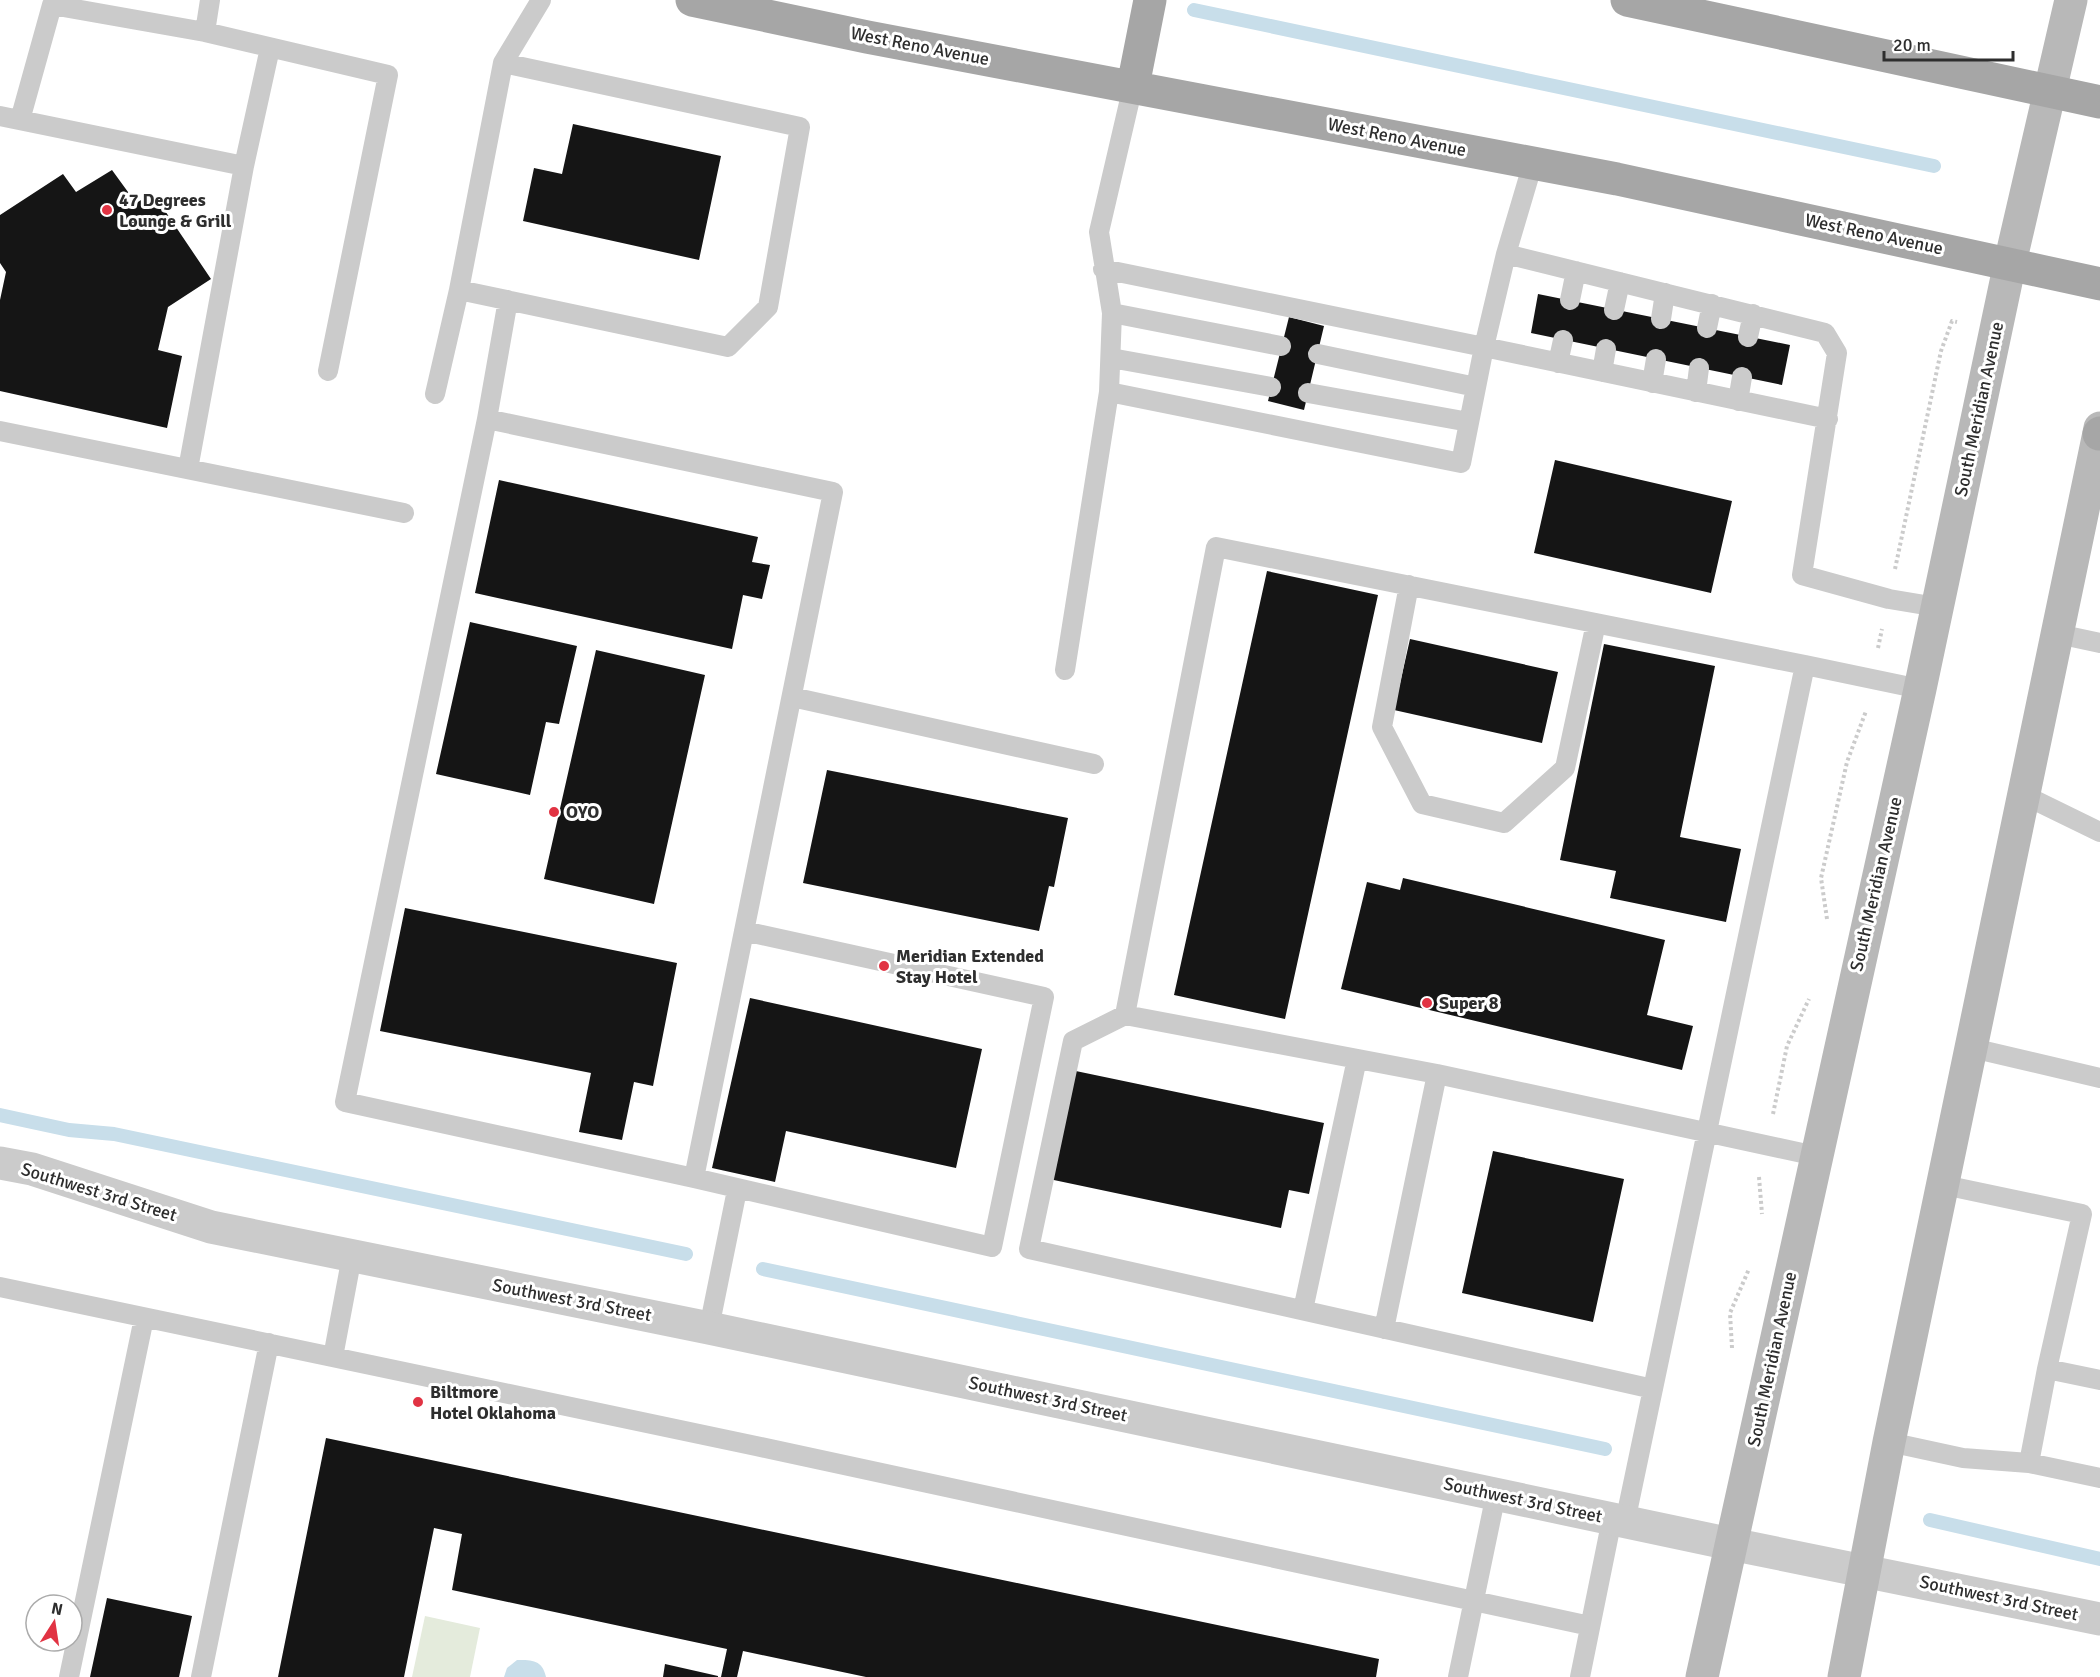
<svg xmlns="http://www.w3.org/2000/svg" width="2100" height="1677" viewBox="0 0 2100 1677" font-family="Signika,sans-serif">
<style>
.green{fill:#e4ebdc}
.water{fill:#c8deea}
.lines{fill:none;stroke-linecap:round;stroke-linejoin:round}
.stream{stroke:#c8deea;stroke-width:14}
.building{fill:#151515}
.path{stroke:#cbcbcb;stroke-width:4;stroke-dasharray:3 3;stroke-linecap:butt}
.service{stroke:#cbcbcb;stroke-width:20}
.minor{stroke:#cbcbcb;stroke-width:33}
.secondary{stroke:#b8b8b8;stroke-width:33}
.primary{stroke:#a6a6a6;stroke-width:33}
.poi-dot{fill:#e13343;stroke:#fff;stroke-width:2}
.labels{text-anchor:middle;stroke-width:6;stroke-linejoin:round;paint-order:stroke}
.street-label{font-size:18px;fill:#2e2e2e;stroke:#fff}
.poi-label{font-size:18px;font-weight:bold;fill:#2e2e2e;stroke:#fff;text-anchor:start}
</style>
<rect width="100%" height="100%" fill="#fff"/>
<path class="green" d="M425 1616 480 1628 470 1677H412Z"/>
<path class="water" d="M517 1660C533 1660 542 1660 546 1677H504L507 1668Z"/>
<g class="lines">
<path class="stream" d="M1194 10 1934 166
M0 1115 69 1130 114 1134 686 1254
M763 1269 1605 1449
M1930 1520 2100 1559"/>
</g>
<path class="building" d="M573 124 721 156 699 260 523 221 534 168 562 174Z
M112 170 136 203 153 193 211 279 168 307 158 350 182 356 167 428 0 391V300L6 272 0 263V215L63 174 76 192Z
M1538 294 1790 345 1782 385 1531 333Z
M1289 317 1324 326 1304 410 1268 401Z
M1555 460 1732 501 1711 593 1534 553Z
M499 480 758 537 752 562 770 565 762 599 743 595 732 649 475 593Z
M1267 571 1378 595 1285 1019 1174 995Z
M470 622 577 646 559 724 546 722 530 795 436 774Z
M1410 639 1558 672 1542 743 1394 710Z
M1604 644 1715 666 1680 837 1741 849 1726 922 1610 898 1616 871 1560 860Z
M596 650 705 675 654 904 544 879Z
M827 770 1068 818 1054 887 1049 886 1039 931 803 883Z
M1403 878 1665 940 1647 1015 1693 1026 1682 1070 1341 989 1367 882 1400 890Z
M405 908 677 963 653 1086 634 1082 622 1140 579 1132 591 1073 380 1031Z
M750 998 982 1049 956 1168 786 1131 775 1182 712 1168Z
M1071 1070 1324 1123 1309 1194 1289 1190 1281 1228 1049 1179Z
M1493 1151 1624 1179 1593 1322 1462 1293Z
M326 1438 1379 1659 1376 1677H866L743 1651 737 1677H721L727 1649 452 1590 462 1534 434 1528 404 1677H278Z
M107 1598 192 1616 179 1677H90Z
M665 1664 718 1676V1677H663Z"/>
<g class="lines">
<path class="path" d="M1895 569 1941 351 1952 321 1957 322
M1878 648 1882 629
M1827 919 1821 878 1847 762 1866 711
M1773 1114 1787 1046 1809 999
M1759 1177 1762 1214
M1732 1348 1730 1313 1749 1269"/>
<path class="service" d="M205 32 388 75 328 371
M503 63 800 127 768 307 728 347 459 290 503 63 541 0
M0 116 244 166 188 469
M20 120 52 5 205 32 210 0
M244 166 270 48
M1506 254 1825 333 1837 353 1802 575 1889 599 1937 607
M1103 269 1484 347 1506 254 1533 163
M1570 300 1576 271
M1614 310 1620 282
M1112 313 1281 346
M1661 319 1665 293
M1707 328 1712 304
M1748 337 1753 314
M1318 354 1476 387
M1111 358 1271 387
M1558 363 1563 340
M1602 372 1606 349
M1652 383 1656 359
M1109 392 1461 463 1484 347 1828 419
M1696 392 1699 368
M1308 393 1469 422
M435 394 459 290
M1738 401 1742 377
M487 419 508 300
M0 431 404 513
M1409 585 1382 727 1422 804 1504 823 1565 768 1596 623
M2058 634 2100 643
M1805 665 1216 547 1125 1015 1437 1074 1816 1156
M1065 670 1109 392 1112 313 1099 232 1133 86
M792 697 1094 764
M2024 795 2100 832
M1125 1015 1073 1041 1029 1249 1653 1389
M1972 1048 2100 1078
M694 1178 833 492 487 419 345 1102 694 1178 992 1247 1044 997 744 931
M0 1287 756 1446 1590 1626
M1303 1310 1357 1059
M709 1328 737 1190
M1384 1329 1437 1074
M333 1357 352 1256
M2047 1369 2100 1380
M1889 1442 1963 1458 2029 1463 2047 1369 2082 1214 1944 1185
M2029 1463 2100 1478
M1625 1522 1805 665 1920 689
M69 1677 144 1318
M201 1677 269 1343
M1458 1677 1496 1494
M1580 1677 1612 1519"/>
<path class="minor" d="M0 1163 32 1169 211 1227 709 1328 1731 1544 2100 1619"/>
<path class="secondary" d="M1702 1677 1920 689 2010 263 2071 0
M1844 1677 1889 1442 2100 428"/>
<path class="primary" d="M692 0 867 37 1617 179 2100 284
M1627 0 2100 102
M1133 86 1150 0
M2099 434 2100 433"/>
</g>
<g class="poi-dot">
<circle cx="107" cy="210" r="6"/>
<circle cx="554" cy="812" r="6"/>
<circle cx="884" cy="966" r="6"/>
<circle cx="1427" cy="1003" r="6"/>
<circle cx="418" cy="1402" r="6"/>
</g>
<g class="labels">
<g class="street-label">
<text transform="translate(920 46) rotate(11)" y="6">West Reno Avenue</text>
<text transform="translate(1397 137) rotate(11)" y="6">West Reno Avenue</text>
<text transform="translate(1874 234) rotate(12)" y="6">West Reno Avenue</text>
<text transform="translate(1979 409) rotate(-78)" y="6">South Meridian Avenue</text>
<text transform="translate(1876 884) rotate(-77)" y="6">South Meridian Avenue</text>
<text transform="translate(99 1192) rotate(17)" y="6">Southwest 3rd Street</text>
<text transform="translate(572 1300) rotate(11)" y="6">Southwest 3rd Street</text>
<text transform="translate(1772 1359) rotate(-78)" y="6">South Meridian Avenue</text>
<text transform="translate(1048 1399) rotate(12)" y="6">Southwest 3rd Street</text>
<text transform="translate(1523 1500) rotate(12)" y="6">Southwest 3rd Street</text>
<text transform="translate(1999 1598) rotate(12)" y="6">Southwest 3rd Street</text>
</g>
<g class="poi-label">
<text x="119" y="206">47 Degrees<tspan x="119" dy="21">Lounge &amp; Grill</tspan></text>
<text x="566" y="818">OYO</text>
<text x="896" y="962">Meridian Extended<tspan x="896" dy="21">Stay Hotel</tspan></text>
<text x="1439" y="1009">Super 8</text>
<text x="430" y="1398">Biltmore<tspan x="430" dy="21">Hotel Oklahoma</tspan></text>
</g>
</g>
<g transform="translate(54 1623) rotate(12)"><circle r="28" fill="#ffffff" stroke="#ababab" stroke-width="1.5"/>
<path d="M0-4.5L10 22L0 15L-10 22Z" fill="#e13343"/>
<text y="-9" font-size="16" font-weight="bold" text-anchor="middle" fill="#2e2e2e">N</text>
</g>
<path d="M1884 51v9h129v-9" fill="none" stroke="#2e2e2e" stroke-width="3"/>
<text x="1893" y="51" font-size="18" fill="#2e2e2e" stroke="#ffffff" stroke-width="4.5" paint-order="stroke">20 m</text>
</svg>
